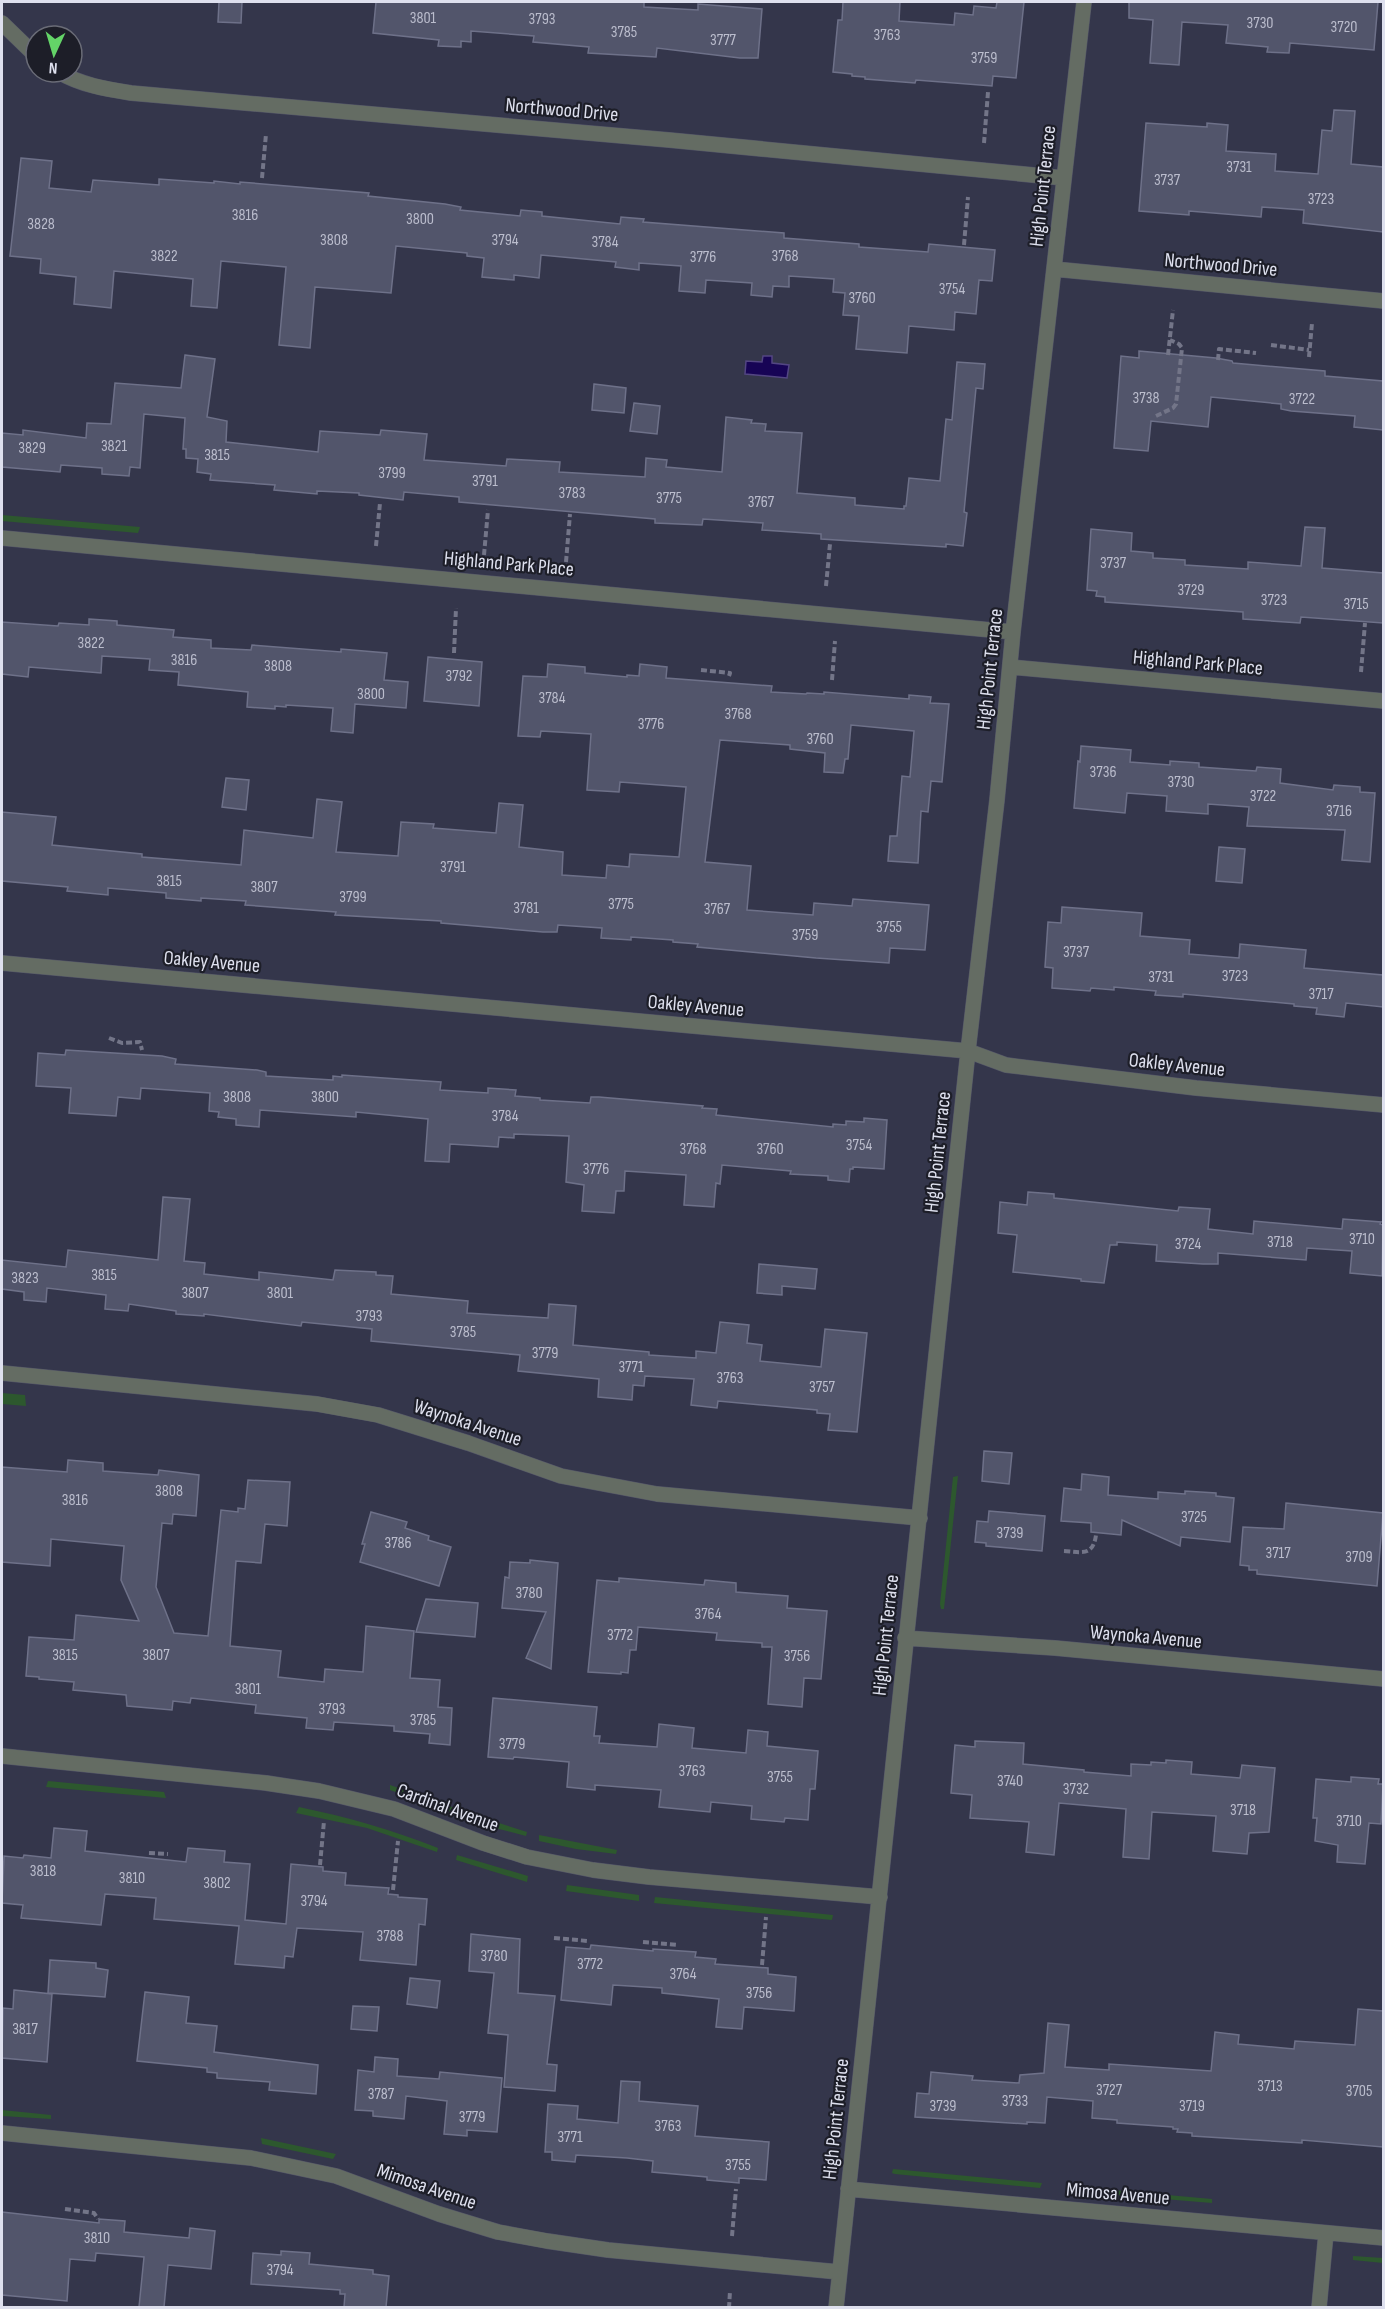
<svg xmlns="http://www.w3.org/2000/svg" width="1385" height="2309" viewBox="0 0 1385 2309" font-family="'Sofia Sans Condensed',sans-serif">
<style>
.green{fill:#2d582e}
.water{fill:#170455;stroke:#534683;stroke-width:1.5}
.building{fill:#52556b;stroke:#6e7189;stroke-width:1.5}
.lines{fill:none;stroke-linecap:round;stroke-linejoin:round}
.minor-casing{stroke:#535568;stroke-width:16}
.path{stroke:#737588;stroke-width:4;stroke-dasharray:6 3;stroke-linecap:butt}
.minor{stroke:#646c63;stroke-width:15}
.labels{text-anchor:middle;stroke-width:4.5;stroke-linejoin:round;paint-order:stroke}
.number-label{font-size:16px;fill:#bbbdcd}
.street-label{font-size:20px;fill:#dee0ee;stroke:#1d1e28}
</style>
<rect width="100%" height="100%" fill="#34364b"/>
<path class="green" d="M2 515 140 527 138 533 2 521Z
M2 1393 25 1395 26 1406 2 1404Z
M958 1476 944 1609H941L940 1604 953 1477Z
M48 1781 164 1792 166 1798 46 1787Z
M390 1785 480 1817 527 1832 526 1836 495 1828 390 1790Z
M299 1807C347 1817 393 1830 438 1848L437 1852 367 1828 296 1813Z
M539 1835 617 1850 616 1854 576 1849 539 1841Z
M457 1855 528 1876 527 1882 456 1860Z
M567 1885 639 1895V1901L566 1891Z
M655 1897 833 1915 832 1920 654 1903Z
M2 2110 51 2115V2119L2 2116Z
M261 2138 336 2154 333 2159 262 2144Z
M893 2169 1042 2183 1040 2188 895 2174 892 2173Z
M1078 2187 1212 2199V2203L1079 2192Z
M1353 2256 1383 2258V2263L1353 2260Z"/>
<path class="water" d="M763 356H772V363L789 365 787 378 745 374 746 361 762 362Z"/>
<path class="building" d="M219 2H242L241 23 218 22Z
M376 2H644V7L698 10V4L762 9 758 58H740L657 48 656 57 588 53 589 47 533 42 534 36 471 31V42L461 41V47L438 46 439 40 373 33Z
M843 2H900L899 21 954 25 955 13 973 15 974 6 996 8 997 2H1024L1016 78 993 76 992 86 916 80 915 83 865 79V77L852 76V74L833 72 838 20H842Z
M1129 2H1378L1374 50 1290 43 1289 53 1267 52 1268 47 1226 43 1228 25 1182 22 1179 65 1150 63 1153 20 1129 18Z
M1334 110 1355 111 1351 164 1383 167V232L1303 223 1304 210 1262 207 1261 217 1189 211V215L1139 211 1146 123 1207 127V123L1228 125 1226 151 1276 154 1275 171 1318 174 1322 130 1332 131Z
M21 158 52 161 49 188 91 192 93 180 159 185V179L214 183V181L240 184V182L369 193 368 196 445 204 461 207 460 210 520 216 521 210 542 212V216L620 224 621 217 644 219 643 222 784 233V238L859 244V247L928 252 929 244 995 250 992 281 979 280 976 314 955 312 954 330 909 326 907 353 856 349 859 316 843 315 845 293 833 292 834 279 789 276V287L773 286 772 297 751 295 752 283 706 280 705 293 679 291 681 266 639 263V270L615 267 616 262 541 255 539 278 514 275V280L482 277 484 258 467 256V253L396 246 391 293 315 287 310 348 279 345 286 267 221 261 217 308 191 306 193 279 114 271 111 308 74 304 76 277 40 273 41 259 10 256Z
M1139 351 1216 358 1232 361 1233 363 1325 371V376L1383 381V430L1354 427 1355 416 1291 411 1281 409V404L1211 397 1208 427 1151 421 1148 451 1114 448 1121 356 1139 358Z
M185 355 215 359 207 417 227 421 226 442 318 452 320 431 380 435 381 430 427 434 424 460 506 466 507 459 560 462 559 472 645 477 646 458 667 460 666 467 722 472 726 417 752 420 751 423 766 424 765 431 802 433 797 493 855 498V505L904 509V506H906L909 478 940 481 946 419 952 420 957 362 985 364 983 389 976 388 964 512 967 513 963 546 946 544V547L821 539V534L762 530 763 523 703 519 702 525 655 523V519L459 502V497L404 492 403 500 359 495V493L317 491V494L274 490 275 485 210 480 211 474 197 472 198 459 186 458V449H183L185 418 144 414 140 468 130 467 129 476 102 474V468L61 465 60 472 2 467V433L23 435V430L86 438 87 423 111 424 115 383 181 388Z
M594 384 626 388 624 413 592 410Z
M634 403 660 406 657 434 630 431Z
M1305 527 1325 528 1322 568 1383 573V623L1301 617 1300 623 1243 619V612L1105 602V597L1096 596 1097 591 1087 590 1091 529 1132 533 1131 551 1153 553V558L1185 560V565L1248 569V562L1301 566Z
M89 619 117 621V625L174 630 173 637 211 640V648L251 650 252 645 341 652V649L387 653 384 680 408 682 406 708 355 704 353 733 331 731 333 708 286 705V707L275 706V709L247 707 248 692 178 685 179 672 149 670 150 659 102 656 101 673 29 667 28 677 2 674V622L58 626 59 623 89 625Z
M428 657 482 662 479 706 424 701Z
M548 664 585 667V673L627 677V675L639 676 640 664 667 667 666 678 772 686 771 692 806 694 807 693 824 694V692L909 699V695L931 697 930 703 949 704 942 782 931 781 928 812 921 811 918 863 888 861 890 836H897L902 776 910 777 914 731 851 725 848 759H845L843 773 824 772 825 753 790 749V745L720 740 705 862 751 866 747 910 813 915 814 903 852 906 853 899 929 905 925 950 890 948 889 963 816 958 697 947 698 944 673 942V940L631 937V940L601 938 602 928 558 925 557 932H543L441 923V921L335 915 336 912 245 905 246 901 201 898V901L166 898V893L108 888V895L67 891 68 887 2 881V812L56 817 52 845 142 854V857L241 865 244 830 313 838 317 799 342 802 336 852 398 856 401 822 434 824 433 828 496 833 499 803 523 805 519 847 563 852 562 875 606 878 607 865 629 867 630 854 679 857 686 787 620 782 619 792 587 790 591 734 541 731 540 737 518 736 523 676 547 677Z
M1081 746 1131 750 1130 762 1170 765V761L1199 763V767L1256 771 1257 767 1281 769 1280 783 1333 790 1334 785 1360 787V792L1375 793 1370 862 1342 860 1345 830 1247 826 1249 807 1208 804V814L1166 811 1167 796 1127 793 1125 813 1074 808 1078 761 1080 762Z
M226 778 249 780 246 810 222 807Z
M1219 847 1245 849 1242 883 1216 881Z
M1062 907 1142 913 1140 936 1190 940 1189 954 1239 958 1240 944 1306 950 1304 968 1383 975V1007L1346 1003 1344 1017 1316 1014 1317 1008 1294 1006V1004L1183 994V997L1155 995 1156 991 1114 987V990L1091 988 1090 991 1052 988 1053 968 1045 967 1048 922 1061 923Z
M66 1050 162 1056 176 1059 175 1064 257 1070 266 1072V1076L333 1080V1076L342 1077V1075L441 1082 440 1090 488 1093V1088L516 1090 515 1096 540 1098V1100L590 1103 591 1097H599L703 1106 702 1108 717 1109 716 1115 833 1127V1124L846 1125V1121L864 1122V1118L887 1120 884 1169 853 1167V1169H850L849 1182 828 1180V1176L790 1174 791 1171 722 1165 720 1184 716 1183 714 1207 684 1205 686 1175 625 1171 624 1191H616L614 1213 582 1211 584 1185 566 1182 569 1136 514 1134V1138L499 1137 498 1147 450 1144 449 1162 425 1161 428 1119 356 1112V1117L260 1110 259 1127 236 1125V1119L218 1117 219 1112 209 1111 210 1093 141 1088 140 1099 118 1097 116 1116 69 1113 71 1088 36 1086 38 1053 65 1055Z
M1028 1192 1054 1194V1198L1178 1211 1179 1207 1210 1209 1208 1229 1253 1234 1254 1221 1342 1229 1343 1219 1381 1222 1380 1224 1383 1225 1382 1276 1350 1273 1352 1251 1307 1248 1306 1260 1218 1253V1264H1203L1156 1261 1157 1245 1117 1242V1245H1110L1104 1283 1081 1281V1279L1013 1272 1017 1235 998 1233 1000 1202 1027 1205Z
M163 1197 190 1199 184 1261 205 1263 204 1274 259 1280V1272L333 1280 335 1270 376 1272V1275L393 1276 391 1294 468 1301 467 1313 548 1318 549 1304 576 1306 573 1345 649 1352V1355L696 1358V1351L716 1353 720 1322 749 1325 747 1343 762 1345 760 1361 821 1367 825 1329 867 1333 857 1432 828 1430 830 1414 817 1413V1410L718 1401 717 1408 691 1405 694 1379 645 1376 644 1386 633 1385 632 1400 598 1397 599 1379 518 1371 520 1355 371 1341 372 1329 302 1322 301 1326 204 1314V1316L176 1314V1311L129 1304 128 1311 105 1309 106 1295 47 1288 46 1302 24 1300V1292L2 1289V1260L66 1267 68 1250 158 1260Z
M759 1264 817 1269 815 1289 782 1286V1295L757 1293Z
M984 1451 1012 1453 1009 1484 982 1481Z
M68 1460 103 1463V1471L158 1475 159 1470 199 1475 196 1516 173 1514 172 1524 162 1523 156 1587 174 1633 208 1636 221 1510 238 1512V1508L245 1509 248 1480 290 1482 287 1526 265 1524 261 1563 236 1561 230 1646 281 1651 278 1677 324 1682 325 1669 363 1672 366 1626 414 1631 410 1678 440 1680 438 1707 452 1708 450 1745 429 1743 430 1734 394 1731V1726L334 1722 333 1730 306 1728 307 1718 255 1713 256 1705 191 1698 190 1703 173 1701 172 1710 127 1706 126 1695 73 1690 74 1682 39 1679V1677L26 1676 29 1637 74 1640 76 1615 139 1621 121 1580 124 1546 51 1539 50 1566 2 1562V1467L67 1472Z
M1082 1474 1109 1477 1108 1495 1158 1499V1492L1185 1494V1491L1216 1493V1496L1234 1498 1230 1542 1181 1537 1180 1546 1122 1520 1121 1535 1091 1532V1523L1061 1521 1064 1488 1081 1490Z
M1286 1503 1383 1513 1377 1586 1257 1574V1570H1249V1566L1240 1565 1243 1527 1284 1529Z
M989 1511 1045 1516 1042 1551 986 1546V1543L975 1542 977 1521 988 1522Z
M371 1512 407 1522 405 1528 429 1536 428 1540 451 1547 439 1586 360 1562 365 1544H362Z
M530 1560 558 1563 551 1669 526 1658 546 1612 502 1608 505 1577 509 1578 510 1562 530 1563Z
M619 1578 704 1585 705 1580 736 1583V1592L788 1596 787 1608 827 1611 821 1679 804 1678 802 1707 768 1704 772 1647H762V1643L716 1640 717 1633 638 1627 636 1650H630L628 1673 621 1672V1674L588 1672 597 1580 619 1582Z
M426 1599 478 1603 475 1637 416 1632Z
M493 1698 597 1707 594 1736H600L599 1743 657 1747 659 1724 694 1728 692 1748 746 1753 748 1730 768 1732 767 1746 818 1751 815 1789H810L808 1820 785 1818 784 1822 751 1819 752 1806 711 1802 710 1812 659 1807 661 1790 595 1785V1790L567 1787 569 1762 514 1757 513 1759 488 1757Z
M975 1741 1024 1743 1023 1764 1084 1770V1772L1131 1776V1764L1151 1765V1762L1166 1763V1760L1192 1762 1191 1774 1240 1778 1242 1765 1275 1768 1269 1832 1249 1833 1247 1854 1213 1851 1216 1816 1152 1812 1149 1859 1123 1857 1126 1809 1059 1803 1054 1855 1026 1852 1029 1822 970 1818 972 1795 951 1793 955 1745 975 1747Z
M1351 1777 1379 1779 1378 1784H1383L1381 1824 1369 1823 1365 1864 1337 1862 1338 1845 1315 1841 1317 1818H1313L1316 1779 1351 1782Z
M54 1828 87 1831 85 1851 186 1862 188 1848 225 1851 224 1862 250 1864 245 1920 286 1924 291 1864 323 1867V1871L346 1873 345 1885 389 1888 388 1894 398 1895V1897L427 1899 425 1925 419 1924 416 1965 360 1960 363 1932 297 1928 293 1957 285 1956 284 1968 235 1964 239 1926 154 1919 156 1898 105 1894 101 1925 21 1918 23 1905 2 1903 4 1856 23 1858 24 1855 51 1858Z
M471 1934 520 1939 518 1993 555 1996 547 2064 557 2065 555 2091 504 2087 508 2035 488 2033 494 1973 469 1971Z
M591 1945 653 1951V1949L696 1952 695 1957 716 1959 715 1964 768 1968V1974L796 1977 794 2011 744 2007 742 2029 716 2027 719 1999 662 1993V1988L613 1985 611 2005 561 2000 566 1947 590 1949Z
M50 1960 96 1963V1968L108 1970 105 1997 48 1993Z
M410 1978 440 1981 437 2008 407 2004Z
M14 1990 52 1994 47 2062 2 2058 3 2008 13 2009Z
M145 1992 189 1997 186 2023 217 2026 214 2052 318 2065 316 2094 269 2090 270 2082 217 2078V2073L207 2072V2068L137 2061Z
M353 2006 379 2007 377 2031 351 2029Z
M1358 2009 1383 2011V2147L1302 2140V2143L1192 2136V2133L1177 2132 1178 2129H1173V2127L1117 2123V2120L1092 2118 1093 2101 1047 2097 1045 2123 1027 2122V2124L915 2117 917 2093 929 2094 931 2072 973 2076 972 2080 1019 2083 1020 2075 1044 2073 1048 2023 1069 2025 1065 2067 1109 2070V2064L1211 2071 1215 2032 1239 2035 1238 2044 1294 2049 1295 2041 1355 2045Z
M375 2057 398 2059 397 2076 439 2079 440 2072 502 2078 497 2132 467 2130V2136L444 2134 447 2101 406 2096 404 2119 373 2116V2111L355 2110 358 2070 374 2072Z
M621 2081 640 2082 639 2101 698 2106 695 2136 769 2142 766 2180 739 2178V2183L707 2180V2177L652 2172 653 2161 627 2158 576 2155 575 2162 552 2160V2152H545L548 2104 578 2106 577 2119 618 2123Z
M2 2212 99 2223V2219L125 2221 124 2232 189 2238 190 2228 215 2231 211 2269 168 2265 164 2307H139L144 2257 96 2253 95 2261 70 2259 67 2301 2 2295Z
M281 2251 310 2253 309 2264 373 2270V2274L389 2276 386 2307H344L345 2294H340V2290L251 2284 253 2253 281 2255Z"/>
<g class="lines">
<defs>
<path id="minor" d="M2 23 36 56
M59 72C81 85 106 89 131 93L669 140 1064 178
M1054 269 1384 301
M2 538 1013 632
M1010 667 1384 701
M2 963 968 1051 1006 1065 1196 1088 1384 1105
M2 1373 317 1404 378 1415 468 1443 561 1476 657 1494 920 1518
M905 1638 1055 1648 1384 1679
M2 1756 266 1783 319 1791 394 1809 483 1843 527 1857 593 1870 649 1877 880 1897
M2 2133 251 2158 336 2176 439 2214 498 2232 547 2241 608 2250 839 2272
M848 2189 1384 2238
M836 2308 968 1051 997 800 1013 632 1084 2
M1319 2308 1326 2233"/>
</defs>
<use href="#minor" class="minor-casing"/>
<path class="path" d="M984 143 988 92
M262 178 266 134
M964 245 968 197
M1271 345 1309 350
M1168 355 1173 310
M1309 357 1312 323
M1218 360 1219 349 1256 353
M1156 416 1173 408 1176 404 1182 348 1179 344 1170 340
M376 546 380 503
M484 555 488 510
M566 562 570 514
M826 586 830 544
M454 653 456 608
M701 670 730 673 729 676
M1361 672 1365 623
M832 680 835 641
M109 1038 122 1043 140 1042 142 1050
M1064 1551C1081 1552 1093 1557 1096 1535
M149 1853 168 1854
M320 1865 324 1821
M393 1890 398 1841
M554 1938 588 1941
M643 1942 678 1945
M762 1965 766 1917
M65 2209 94 2213 98 2219
M732 2236 736 2189
M729 2308 730 2291"/>
<use href="#minor" class="minor"/>
</g>
<g class="labels">
<g class="number-label">
<text x="423" y="23">3801</text>
<text x="542" y="24">3793</text>
<text x="1260" y="28">3730</text>
<text x="1344" y="32">3720</text>
<text x="624" y="37">3785</text>
<text x="887" y="40">3763</text>
<text x="723" y="45">3777</text>
<text x="984" y="63">3759</text>
<text x="1239" y="172">3731</text>
<text x="1167" y="185">3737</text>
<text x="1321" y="204">3723</text>
<text x="245" y="220">3816</text>
<text x="420" y="224">3800</text>
<text x="41" y="229">3828</text>
<text x="334" y="245">3808</text>
<text x="505" y="245">3794</text>
<text x="605" y="247">3784</text>
<text x="164" y="261">3822</text>
<text x="785" y="261">3768</text>
<text x="703" y="262">3776</text>
<text x="952" y="294">3754</text>
<text x="862" y="303">3760</text>
<text x="1146" y="403">3738</text>
<text x="1302" y="404">3722</text>
<text x="114" y="451">3821</text>
<text x="32" y="453">3829</text>
<text x="217" y="460">3815</text>
<text x="392" y="478">3799</text>
<text x="485" y="486">3791</text>
<text x="572" y="498">3783</text>
<text x="669" y="503">3775</text>
<text x="761" y="507">3767</text>
<text x="1113" y="568">3737</text>
<text x="1191" y="595">3729</text>
<text x="1274" y="605">3723</text>
<text x="1356" y="609">3715</text>
<text x="91" y="648">3822</text>
<text x="184" y="665">3816</text>
<text x="278" y="671">3808</text>
<text x="459" y="681">3792</text>
<text x="371" y="699">3800</text>
<text x="552" y="703">3784</text>
<text x="738" y="719">3768</text>
<text x="651" y="729">3776</text>
<text x="820" y="744">3760</text>
<text x="1103" y="777">3736</text>
<text x="1181" y="787">3730</text>
<text x="1263" y="801">3722</text>
<text x="1339" y="816">3716</text>
<text x="453" y="872">3791</text>
<text x="169" y="886">3815</text>
<text x="264" y="892">3807</text>
<text x="353" y="902">3799</text>
<text x="621" y="909">3775</text>
<text x="526" y="913">3781</text>
<text x="717" y="914">3767</text>
<text x="889" y="932">3755</text>
<text x="805" y="940">3759</text>
<text x="1076" y="957">3737</text>
<text x="1235" y="981">3723</text>
<text x="1161" y="982">3731</text>
<text x="1321" y="999">3717</text>
<text x="237" y="1102">3808</text>
<text x="325" y="1102">3800</text>
<text x="505" y="1121">3784</text>
<text x="859" y="1150">3754</text>
<text x="693" y="1154">3768</text>
<text x="770" y="1154">3760</text>
<text x="596" y="1174">3776</text>
<text x="1362" y="1244">3710</text>
<text x="1280" y="1247">3718</text>
<text x="1188" y="1249">3724</text>
<text x="104" y="1280">3815</text>
<text x="25" y="1283">3823</text>
<text x="195" y="1298">3807</text>
<text x="280" y="1298">3801</text>
<text x="369" y="1321">3793</text>
<text x="463" y="1337">3785</text>
<text x="545" y="1358">3779</text>
<text x="631" y="1372">3771</text>
<text x="730" y="1383">3763</text>
<text x="822" y="1392">3757</text>
<text x="169" y="1496">3808</text>
<text x="75" y="1505">3816</text>
<text x="1194" y="1522">3725</text>
<text x="1010" y="1538">3739</text>
<text x="398" y="1548">3786</text>
<text x="1278" y="1558">3717</text>
<text x="1359" y="1562">3709</text>
<text x="529" y="1598">3780</text>
<text x="708" y="1619">3764</text>
<text x="620" y="1640">3772</text>
<text x="65" y="1660">3815</text>
<text x="156" y="1660">3807</text>
<text x="797" y="1661">3756</text>
<text x="248" y="1694">3801</text>
<text x="332" y="1714">3793</text>
<text x="423" y="1725">3785</text>
<text x="512" y="1749">3779</text>
<text x="692" y="1776">3763</text>
<text x="780" y="1782">3755</text>
<text x="1010" y="1786">3740</text>
<text x="1076" y="1794">3732</text>
<text x="1243" y="1815">3718</text>
<text x="1349" y="1826">3710</text>
<text x="43" y="1876">3818</text>
<text x="132" y="1883">3810</text>
<text x="217" y="1888">3802</text>
<text x="314" y="1906">3794</text>
<text x="390" y="1941">3788</text>
<text x="494" y="1961">3780</text>
<text x="590" y="1969">3772</text>
<text x="683" y="1979">3764</text>
<text x="759" y="1998">3756</text>
<text x="25" y="2034">3817</text>
<text x="1270" y="2091">3713</text>
<text x="1109" y="2095">3727</text>
<text x="1359" y="2096">3705</text>
<text x="381" y="2099">3787</text>
<text x="1015" y="2106">3733</text>
<text x="943" y="2111">3739</text>
<text x="1192" y="2111">3719</text>
<text x="472" y="2122">3779</text>
<text x="668" y="2131">3763</text>
<text x="570" y="2142">3771</text>
<text x="738" y="2170">3755</text>
<text x="97" y="2243">3810</text>
<text x="280" y="2275">3794</text>
</g>
<g class="street-label">
<text transform="translate(562 109) rotate(5)" y="7">Northwood Drive</text>
<text transform="translate(1042 186) rotate(-84)" y="7">High Point Terrace</text>
<text transform="translate(1221 264) rotate(5)" y="7">Northwood Drive</text>
<text transform="translate(509 563) rotate(5)" y="7">Highland Park Place</text>
<text transform="translate(1198 662) rotate(5)" y="7">Highland Park Place</text>
<text transform="translate(989 669) rotate(-84)" y="7">High Point Terrace</text>
<text transform="translate(212 961) rotate(5)" y="7">Oakley Avenue</text>
<text transform="translate(696 1005) rotate(5)" y="7">Oakley Avenue</text>
<text transform="translate(1177 1064) rotate(6)" y="7">Oakley Avenue</text>
<text transform="translate(937 1152) rotate(-84)" y="7">High Point Terrace</text>
<text transform="translate(468 1422) rotate(18)" y="7">Waynoka Avenue</text>
<text transform="translate(885 1635) rotate(-84)" y="7">High Point Terrace</text>
<text transform="translate(1146 1636) rotate(5)" y="7">Waynoka Avenue</text>
<text transform="translate(448 1807) rotate(20)" y="7">Cardinal Avenue</text>
<text transform="translate(835 2119) rotate(-84)" y="7">High Point Terrace</text>
<text transform="translate(427 2186) rotate(19)" y="7">Mimosa Avenue</text>
<text transform="translate(1118 2193) rotate(5)" y="7">Mimosa Avenue</text>
</g>
</g>
<rect width="1385" height="2309" fill="none" stroke="#dee0ee" stroke-width="6"/>
<g transform="translate(54 54) rotate(184)"><circle r="28" fill="#1d1e28" stroke="#6a6c77" stroke-width="1.5"/>
<path d="M0-4.5L10 22L0 15L-10 22Z" fill="#64d468"/>
<text y="-9" font-size="16" font-weight="bold" text-anchor="middle" fill="#dee0ee">N</text>
</g>
</svg>
